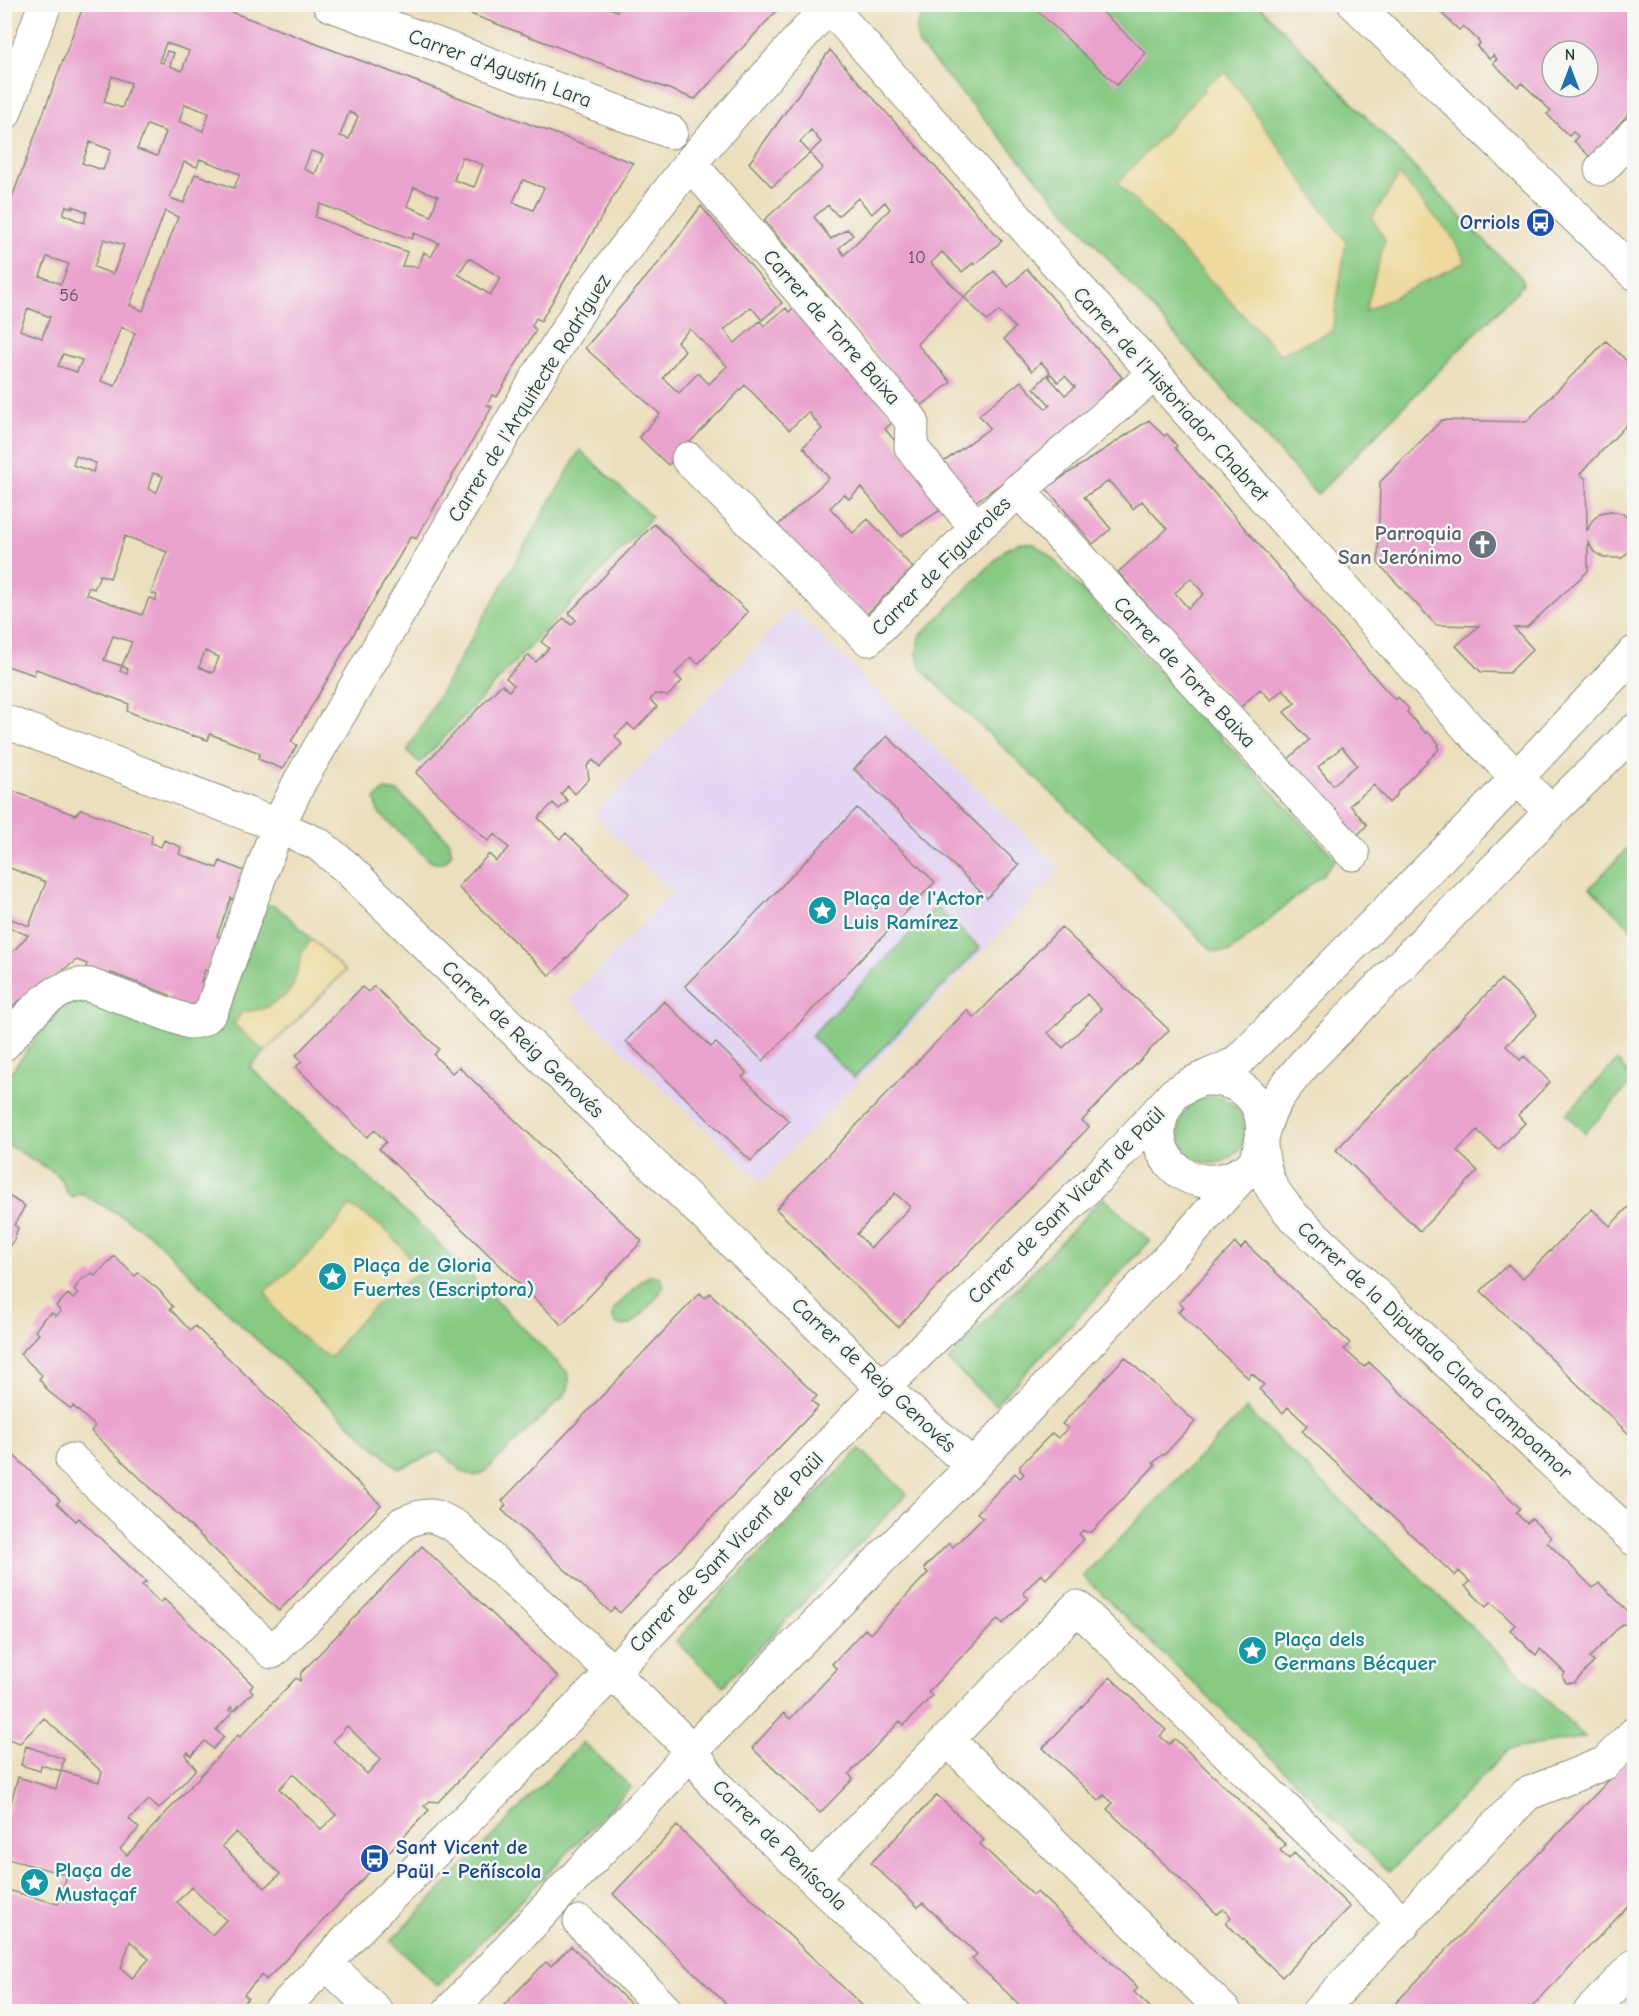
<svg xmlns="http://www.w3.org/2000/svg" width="1639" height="2016" viewBox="0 0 1639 2016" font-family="'Comic Neue',sans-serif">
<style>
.built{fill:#e2d4f3}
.green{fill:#87ca83;stroke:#53845c;stroke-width:1.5}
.sand{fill:#eeda9e;stroke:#868c69;stroke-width:1.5}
.building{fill:#eaa2ce;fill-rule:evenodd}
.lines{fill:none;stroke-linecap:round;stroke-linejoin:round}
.street-casing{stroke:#868e79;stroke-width:35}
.street{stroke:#fff;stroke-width:33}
.labels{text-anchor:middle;stroke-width:5;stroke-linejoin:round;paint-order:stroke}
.number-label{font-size:18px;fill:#52565a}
.street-label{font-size:21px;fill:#1f3d34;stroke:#f6f6f2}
.transit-label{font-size:21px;font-weight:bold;fill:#164399;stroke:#f6f6f2;text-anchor:end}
.worship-label{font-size:21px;font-weight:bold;fill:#5b616d;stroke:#f6f6f2;text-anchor:end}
.culture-label{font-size:21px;font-weight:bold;fill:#0d838f;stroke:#f6f6f2;text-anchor:start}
</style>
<rect width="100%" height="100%" fill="#f6f6f2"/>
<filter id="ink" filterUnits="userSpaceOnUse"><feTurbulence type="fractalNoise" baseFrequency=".0167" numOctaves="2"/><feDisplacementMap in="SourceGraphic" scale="12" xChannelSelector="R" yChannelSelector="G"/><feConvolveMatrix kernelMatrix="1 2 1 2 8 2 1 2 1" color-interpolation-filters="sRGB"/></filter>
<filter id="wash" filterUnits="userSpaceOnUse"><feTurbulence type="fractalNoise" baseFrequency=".008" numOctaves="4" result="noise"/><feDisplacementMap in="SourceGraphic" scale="24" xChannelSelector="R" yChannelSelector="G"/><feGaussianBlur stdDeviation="1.35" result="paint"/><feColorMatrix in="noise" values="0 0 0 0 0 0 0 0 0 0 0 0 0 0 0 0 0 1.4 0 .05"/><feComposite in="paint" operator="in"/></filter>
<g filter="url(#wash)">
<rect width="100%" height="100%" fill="#ecdfbe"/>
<path class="built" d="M793 609 1061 870 761 1182 570 1000 672 893 594 815Z"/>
<path class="green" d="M932 5H1259L1492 249 1522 278 1523 285 1317 495 919 45C913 25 918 19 932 5Z
M580 450 652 517 420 763 407 751Z
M1019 543 1034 544 1048 554 1336 859 1322 875 1230 952 1213 951 1085 825 921 669 917 654 920 636 1005 550Z
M385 790 398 792 448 840 452 852C447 863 440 866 430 861L378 812 375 799Z
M1634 841V877L1631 881 1634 885V931L1590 888Z
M268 905 275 906 282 911 345 971 250 1067 428 1233 568 1373C570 1383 570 1387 564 1396L483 1473 475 1476 463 1472 439 1451 399 1469 244 1328 153 1237 122 1216 80 1193 73 1197 67 1193 61 1179 55 1173 5 1143 4 1081 59 1009 75 1001H87L213 1030 226 1018 263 909Z
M936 907 980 948 854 1078 811 1036Z
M1617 1061 1634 1080 1585 1133 1566 1114Z
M1179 1130a33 33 0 1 1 66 0a33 33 0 1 1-66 0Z
M1103 1197 1150 1241 995 1405 948 1361Z
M653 1275 661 1278 664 1285C662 1293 637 1321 629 1325 624 1327 619 1325 615 1323L613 1316 614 1309 645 1278Z
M1246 1409 1585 1737 1508 1750 1389 1872 1083 1576Z
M860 1449 907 1494 723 1686 676 1641Z
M583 1742 631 1787 438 1986 391 1941Z"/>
<path class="sand" d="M1226 72 1346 242 1332 331 1280 354 1118 183 1205 89 1203 86Z
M1399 175 1451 235 1466 262 1365 311 1385 240 1372 218Z
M312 939 345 971 265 1052 234 1024 242 1012 263 1009 284 997 293 986 303 951Z
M350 1206C384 1224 397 1240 420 1271 383 1296 355 1321 330 1358 303 1340 280 1321 265 1291 297 1266 326 1240 350 1206Z"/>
<g id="blocks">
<path class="building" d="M84 4H210L633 163 541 321 536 318 532 326 536 330 497 397 492 395 487 405 492 407 416 539 411 536 359 625 291 742 297 745 283 769 258 759 260 753 210 734 208 740 192 735V736L127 711 129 704 36 669 34 675 4 665V219ZM166 43 189 51 182 71 170 66 174 53 167 51 163 63 159 62ZM112 76 131 83 122 108 104 102ZM185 104 209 113 203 131 179 121ZM349 112 358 116 349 139 340 136ZM147 125 166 132 157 156 137 149ZM90 142 111 150 103 170 82 163ZM311 151 323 155 315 174 304 169ZM462 157 483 165 474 187 454 180ZM200 159 240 174 234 188 195 174 184 203 170 198 184 162 197 167ZM523 180 544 188 533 210 513 202ZM414 187 438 196 431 216 407 206ZM320 204 412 239 414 233 439 243 431 257 424 252 418 267 402 266 407 252 315 217ZM66 206 73 208V206L87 212 84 223 63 214ZM165 211 178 217 143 311 130 305ZM104 239 124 245 113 274 94 267ZM47 257 69 264 61 284 40 276ZM469 258 501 278 490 295 458 274ZM28 308 50 317 42 338 20 330ZM121 327 135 333 115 386 101 381ZM63 354 82 360 77 372 58 366ZM76 456 96 463 93 472 73 465ZM153 473 163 476 157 492 148 489ZM125 536 167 552 151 593 157 595 156 600 149 598 142 615 86 594 89 587 94 589 100 575 110 578ZM113 636 132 642 122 666 128 669 127 674 120 671 122 666 104 660ZM205 651 219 657 213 673 199 667Z
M444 4H597L617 11 619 4H783L695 99Z
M1035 4H1094L1146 53 1117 85 1033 7Z
M1432 4H1634V115L1631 111 1613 131 1617 135 1593 160 1574 141 1578 136 1573 132 1569 136 1547 114 1551 111 1522 83 1518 87 1493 63 1497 59 1493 55 1490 59 1477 47 1480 43 1478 40 1463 26 1459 30ZM1552 51H1588V87H1552Z
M830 50 1002 241 974 265 973 263 962 272 942 252 931 263 964 297 994 271 1008 287 1027 269 1122 377 1079 420 1024 467 971 505 938 466 990 428 979 415 1021 381 1046 409 1050 405 1034 388 1050 372 1041 362 1032 371 1004 339 1015 328 999 311 987 321 964 297 917 344 951 382 920 407 764 220 823 168 810 153 821 142 811 130 800 142 810 153 772 187 749 163ZM858 198 872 214 885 202 890 209 844 255 839 248 853 235 847 229 831 239 814 217 828 205 838 216ZM1051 374 1058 382 1065 376 1075 387 1065 395 1048 376Z
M701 206 782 303 762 320 751 307 724 330 735 343 760 321 764 326 786 308 789 312 798 303 895 420 885 429 948 505 901 536 861 487 849 499 844 494 830 508 853 533 868 519 913 568 866 615 776 527 829 478 803 447 822 429 808 412 789 430 745 385 668 465 639 437 660 414 585 348 661 260ZM690 329 727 366 709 384 698 373 679 393 663 378 685 350 677 342Z
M1606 341 1634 368V417L1580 474 1586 479 1587 531 1592 521 1600 513 1611 511 1622 513 1631 521 1634 529 1632 548 1622 558H1604L1594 552 1588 542V571L1527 627 1514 628 1533 649 1509 673 1481 672 1456 646 1479 626 1436 625 1378 563 1380 482 1442 420 1526 422Z
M1149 420 1164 436 1167 434 1177 446 1175 448 1333 630 1395 700 1398 697 1409 709 1407 712 1421 728 1426 733 1428 732 1439 744 1437 746 1439 749 1398 791 1397 795 1389 803 1374 785 1350 805 1367 825 1354 839 1285 762 1309 740 1284 712 1295 703 1283 689 1271 700 1260 689 1239 709 1118 572 1167 529 1142 501 1133 509 1109 481 1084 497 1111 529 1093 544 1046 488ZM1191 578 1204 594 1188 608 1175 593ZM1342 747 1357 765 1333 785 1318 767Z
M654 524 748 612 698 664 691 657 675 674 682 681 668 696 655 694 650 700 657 707 635 730 628 724 615 736 622 744 600 767 593 760 587 766 589 779 575 794 568 786 561 794 568 801 559 809 553 803 538 818 560 839 566 833 629 893 550 976 458 887 489 854 496 861 509 848 495 834 488 841 416 773 502 684 509 691 514 685 506 678 529 655 536 662 549 648 541 642 564 618 571 625 576 620 569 613Z
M887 736 1019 865 987 898 854 769Z
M5 788 75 815 81 809 152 835 151 843 161 847 164 840 181 847 179 854 217 868 220 861 249 873 238 901 231 898 217 936 224 939 212 972 205 970 201 982 206 985 196 1012 168 1001 170 995 111 973 108 979 85 970 87 964 77 960 12 1006 4 1014V962L28 935 4 926V916L29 926 46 882 5 866Z
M857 808 935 882 763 1061 685 986Z
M1061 927 1169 1030 1082 1121 1089 1127 898 1327 776 1209 967 1010 974 1018ZM1087 994 1101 1009 1063 1048 1048 1033ZM895 1193 910 1207 871 1248 857 1234Z
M1501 979 1537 1015 1506 1046 1520 1060 1524 1056 1550 1082 1518 1115 1525 1123 1498 1150 1477 1130 1457 1151 1478 1171 1420 1231 1336 1150Z
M374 986 439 1049 434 1055 452 1073 459 1067 642 1241 562 1325 379 1149 386 1142 375 1130 367 1137 296 1067 302 1061 296 1055 362 987 368 992Z
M664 1001 711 1047 716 1043 747 1073 742 1077 789 1121 751 1161 626 1041Z
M4 1190 7 1192 5 1194 25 1206 14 1225 18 1228 14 1240 4 1253Z
M1628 1207 1634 1213V1439L1481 1291 1508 1264 1522 1279 1592 1209 1610 1226Z
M1235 1243 1241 1249 1245 1243 1350 1343 1344 1349 1364 1367 1369 1362 1520 1508 1516 1513 1522 1519 1527 1523 1532 1519 1551 1537 1547 1542 1593 1588 1599 1583 1633 1616 1632 1623 1628 1625 1622 1624 1589 1658 1594 1662 1574 1683H1566L1563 1677 1565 1673 1540 1649 1536 1655 1510 1630 1515 1625 1491 1602 1486 1607 1465 1586 1470 1582 1459 1571 1455 1576 1302 1431 1307 1425 1288 1407 1283 1413 1259 1389 1264 1385 1252 1373 1248 1378 1178 1312 1184 1307 1179 1303Z
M114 1256 135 1276 138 1273 159 1290 173 1307 170 1309 185 1325 191 1330 195 1326 381 1505 279 1611 91 1431 95 1426 73 1406 71 1409 49 1392 39 1379 42 1375 20 1354 39 1334 35 1331 44 1318 52 1313 56 1316 61 1312 56 1306 68 1294 73 1299 78 1294 74 1290 80 1281 92 1273 95 1276Z
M700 1293 705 1298 710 1293 817 1396 812 1401 818 1407 620 1613 614 1607 610 1612 502 1510 506 1505 502 1501Z
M1125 1357 1195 1422 1164 1455H1162L1153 1463 1155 1465 1092 1532H1086L1083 1530 1079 1534 1084 1539 1046 1579 1041 1574 1023 1593 1028 1598 1003 1624 998 1619 928 1692 932 1696 904 1725 900 1721 849 1774 853 1779 820 1813 752 1748 784 1713 790 1719 837 1669 832 1664 865 1629 870 1634 928 1573 924 1568 949 1543 953 1547 983 1517 977 1513 1015 1473 1020 1478 1024 1474 1020 1470V1466L1052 1433 1058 1438 1068 1428 1062 1424Z
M5 1447 60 1500 57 1503 76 1521 79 1518 146 1582 142 1585 160 1603 164 1599 253 1685 250 1689 253 1692 234 1711 231 1707 229 1710 232 1713 216 1730 224 1737 213 1749 205 1741 191 1756 188 1752 185 1755 196 1769 178 1789 159 1809 149 1800 129 1819 139 1828 120 1849 127 1855 238 1735 240 1737 296 1678 300 1681 301 1673 422 1546 558 1677 438 1802 430 1801 424 1806 429 1810 266 1980 262 1975 244 1994 248 1998 236 2012H4V1889L58 1904 67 1875 4 1858V1828L18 1777 56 1789 61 1771 99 1782 102 1772 44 1718 20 1743 5 1738ZM347 1726 381 1759 367 1774 333 1741ZM293 1774 336 1815 321 1829 279 1789ZM236 1832 280 1874 265 1888 222 1846ZM191 1887 226 1920 212 1935 177 1902ZM130 1941 149 1959 132 1978 121 1968Z
M1110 1677 1166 1730 1160 1736 1169 1744 1175 1739 1286 1845 1280 1850 1289 1859 1294 1853 1350 1907 1282 1977 1226 1923 1231 1917 1223 1909 1217 1914 1107 1809 1113 1803 1104 1795 1099 1801 1043 1748Z
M26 1746 64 1759 61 1771 41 1765 40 1771 21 1765Z
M1634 1754V1900L1527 2012H1387Z
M937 1795 984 1840 980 1844 1033 1895 1037 1892 1138 1988 1134 1992 1155 2012H1027L972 1959 977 1954 923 1903 918 1907 871 1863Z
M677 1826 734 1882 869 2012H735L685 1964 613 1894Z
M571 1946 634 2007 630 2012H497L546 1962 551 1966Z"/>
</g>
</g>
<g filter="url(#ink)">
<use href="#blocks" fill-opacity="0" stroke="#868e79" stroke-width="1.5"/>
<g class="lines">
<defs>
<path id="street" d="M329 4 671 132
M1355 4 1634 273
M829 6 1470 730 1551 812
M4 114 45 4
M690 163 912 421 911 447 976 528
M1601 169 1634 134
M688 459 868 639 976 528 1153 375
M1018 490 1353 854
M4 721 266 821 318 844 345 866 883 1388 973 1466
M4 1044C25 1020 54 981 89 985L189 1022C200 1022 207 1019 212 1009L278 826 300 781 537 378 583 304 690 163 830 4
M1170 1100C1135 1148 1189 1205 1244 1171
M1263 1131C1271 1101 1286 1086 1305 1063L1551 812 1634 731
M1261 1146C1265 1182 1271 1190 1294 1217L1634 1539
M72 1460 272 1652 403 1523C428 1512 434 1514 456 1527L589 1650 692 1750 713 1783 954 2012
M948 1740 1225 2012
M813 1877 1077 1607 1404 1924
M580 1922 667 2012
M326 1963 377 2012
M279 2012 356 1931 612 1673 883 1388 1099 1176 1174 1094C1193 1080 1216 1074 1236 1063L1479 818 1634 653
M449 2012 669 1777 692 1750 973 1466 1175 1251 1255 1161C1275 1115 1253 1077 1202 1079
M1318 2012 1527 1794 1605 1763 1634 1734
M1590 2012 1634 1966"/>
</defs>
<use href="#street" class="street-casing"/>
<use href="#street" class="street"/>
</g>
</g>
<defs>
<symbol id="bus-disc" viewBox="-11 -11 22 22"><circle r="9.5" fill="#1a4fb4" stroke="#f6f6f2"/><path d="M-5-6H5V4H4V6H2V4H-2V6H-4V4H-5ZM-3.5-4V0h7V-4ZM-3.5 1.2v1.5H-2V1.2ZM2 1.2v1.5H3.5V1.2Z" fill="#fff"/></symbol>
<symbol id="church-disc" viewBox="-11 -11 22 22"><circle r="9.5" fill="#6b7280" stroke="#f6f6f2"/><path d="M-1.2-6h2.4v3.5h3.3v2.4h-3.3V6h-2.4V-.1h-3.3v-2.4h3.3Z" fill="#fff"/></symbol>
<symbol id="sight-disc" viewBox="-11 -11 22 22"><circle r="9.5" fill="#0f9aa8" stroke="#f6f6f2"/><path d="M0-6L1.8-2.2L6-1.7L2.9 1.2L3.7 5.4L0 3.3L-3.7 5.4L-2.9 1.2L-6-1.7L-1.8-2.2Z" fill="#fff"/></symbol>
</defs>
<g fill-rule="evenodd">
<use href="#bus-disc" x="1524" y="206" width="33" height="33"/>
<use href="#church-disc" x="1466" y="528" width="33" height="33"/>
<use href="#sight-disc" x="806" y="894" width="33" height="33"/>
<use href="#sight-disc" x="316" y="1260" width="33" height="33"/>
<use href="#sight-disc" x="1236" y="1634" width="33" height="33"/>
<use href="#bus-disc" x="358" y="1842" width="33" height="33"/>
<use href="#sight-disc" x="18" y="1866" width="33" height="33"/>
</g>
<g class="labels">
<g class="number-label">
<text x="917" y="263">10</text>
<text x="69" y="301">56</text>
</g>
<g class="street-label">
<text transform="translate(500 68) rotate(20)" y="7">Carrer d'Agustín Lara</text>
<text transform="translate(832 327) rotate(49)" y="7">Carrer de Torre Baixa</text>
<text transform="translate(1171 394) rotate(48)" y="7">Carrer de l'Historiador Chabret</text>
<text transform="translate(529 398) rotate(-58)" y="7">Carrer de l'Arquitecte Rodríguez</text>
<text transform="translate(941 566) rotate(-45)" y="7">Carrer de Figueroles</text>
<text transform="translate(1185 672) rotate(47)" y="7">Carrer de Torre Baixa</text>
<text transform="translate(523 1039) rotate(44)" y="7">Carrer de Reig Genovés</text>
<text transform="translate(1066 1205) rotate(-45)" y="7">Carrer de Sant Vicent de Paül</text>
<text transform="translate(1435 1350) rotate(43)" y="7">Carrer de la Diputada Clara Campoamor</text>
<text transform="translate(874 1375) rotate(43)" y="7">Carrer de Reig Genovés</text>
<text transform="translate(726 1552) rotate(-46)" y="7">Carrer de Sant Vicent de Paül</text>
<text transform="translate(780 1845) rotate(44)" y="7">Carrer de Peníscola</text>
</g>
<g class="transit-label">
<text x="1520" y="229">Orriols</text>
<text x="396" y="1854" text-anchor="start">Sant Vicent de<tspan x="396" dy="24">Paül - Peñíscola</tspan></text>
</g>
<g class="worship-label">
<text x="1462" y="540">Parroquia<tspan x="1462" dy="24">San Jerónimo</tspan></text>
</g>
<g class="culture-label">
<text x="843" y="905">Plaça de l'Actor<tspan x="843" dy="24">Luis Ramírez</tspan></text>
<text x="353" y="1272">Plaça de Gloria<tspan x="353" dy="24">Fuertes (Escriptora)</tspan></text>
<text x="1274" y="1646">Plaça dels<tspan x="1274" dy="24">Germans Bécquer</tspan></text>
<text x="55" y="1877">Plaça de<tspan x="55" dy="24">Mustaçaf</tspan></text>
</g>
</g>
<rect width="1639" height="2016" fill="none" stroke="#f6f6f2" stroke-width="24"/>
<g transform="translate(1570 69)"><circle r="28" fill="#f6f6f2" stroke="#a0aca6" stroke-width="1.5"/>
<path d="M0-4.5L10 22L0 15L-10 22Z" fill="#1f6fb2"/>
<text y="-9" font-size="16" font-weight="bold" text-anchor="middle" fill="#1f3d34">N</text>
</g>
</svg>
